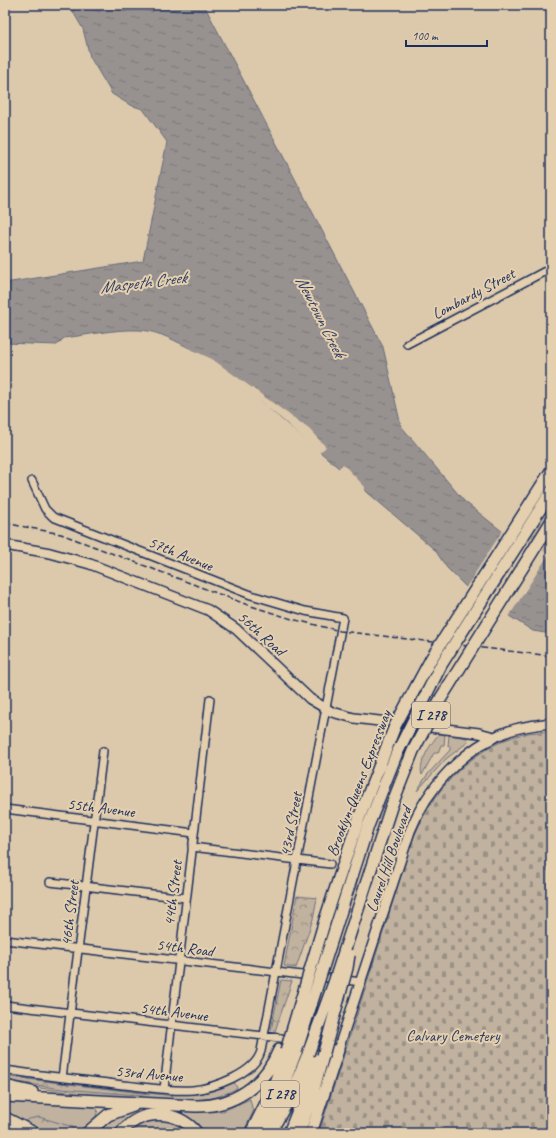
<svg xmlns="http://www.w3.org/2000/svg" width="556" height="1138" viewBox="0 0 556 1138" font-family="Caveat,sans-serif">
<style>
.green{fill:#c0b29f;stroke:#6e707e}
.forest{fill:url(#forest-crowns);stroke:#6e707e}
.cemetery{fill:url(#cemetery-stones);stroke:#6e707e}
.water{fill:url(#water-ripples);stroke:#656a7c}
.pier{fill:#dcc9ab}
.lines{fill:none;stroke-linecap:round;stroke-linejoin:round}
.minor-casing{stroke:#1b2f5e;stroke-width:10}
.major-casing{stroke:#1b2f5e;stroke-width:12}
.highway-casing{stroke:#1b2f5e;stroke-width:14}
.minor{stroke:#e4cfae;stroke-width:7}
.major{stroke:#e4cfae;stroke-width:9}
.highway{stroke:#e4cfae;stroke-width:11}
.rail{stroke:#1b2f5e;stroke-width:1.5;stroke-dasharray:6 3;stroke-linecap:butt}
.highway-bridge-casing{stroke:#1b2f5e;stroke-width:14;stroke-linecap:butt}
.highway-bridge{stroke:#e4cfae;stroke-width:11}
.labels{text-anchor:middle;stroke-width:4;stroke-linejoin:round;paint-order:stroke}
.shield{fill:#e4cfae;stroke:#575f76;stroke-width:1}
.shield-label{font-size:15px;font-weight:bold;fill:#1b2f5e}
.street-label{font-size:16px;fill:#1b2f5e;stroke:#e4cfae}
.park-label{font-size:16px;fill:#2c3c64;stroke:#e4cfae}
.water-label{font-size:17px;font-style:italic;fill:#2e3e66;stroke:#e4cfae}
</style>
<defs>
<pattern id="forest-crowns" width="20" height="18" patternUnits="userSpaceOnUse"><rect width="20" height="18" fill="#c0b29f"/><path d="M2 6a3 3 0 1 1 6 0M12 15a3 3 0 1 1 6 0" fill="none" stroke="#9b9185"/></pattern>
<pattern id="cemetery-stones" width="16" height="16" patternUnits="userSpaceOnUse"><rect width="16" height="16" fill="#c0b29f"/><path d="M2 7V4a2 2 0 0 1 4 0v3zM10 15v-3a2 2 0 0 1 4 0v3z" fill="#9b9185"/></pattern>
<pattern id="water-ripples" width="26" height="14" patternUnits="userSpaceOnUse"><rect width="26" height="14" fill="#979290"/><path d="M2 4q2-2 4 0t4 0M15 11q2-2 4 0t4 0" fill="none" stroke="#7a7879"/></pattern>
</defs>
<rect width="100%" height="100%" fill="#dcc9ab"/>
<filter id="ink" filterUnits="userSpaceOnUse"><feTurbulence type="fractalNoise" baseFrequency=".025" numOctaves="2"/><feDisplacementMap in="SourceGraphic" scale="8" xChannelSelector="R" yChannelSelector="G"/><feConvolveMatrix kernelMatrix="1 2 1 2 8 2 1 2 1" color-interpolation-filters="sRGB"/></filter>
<g filter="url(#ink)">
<path class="green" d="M439 734 445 735 444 745H441L438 753H434L422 775C418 763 431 743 439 734Z
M449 735 467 738 468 742 446 759 417 791 427 775 450 750V746H448Z
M5 1076 173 1096 169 1094 204 1093 234 1082 237 1088C228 1093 217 1098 206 1099 188 1102 169 1100 151 1099 101 1097 53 1092 5 1081Z
M5 1099 44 1101 93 1107 98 1110 96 1116 80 1133H40L5 1115Z
M250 1099 253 1112 243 1133H201L160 1111 117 1133H90L100 1123 131 1108 199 1112 223 1111Z
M162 1119 179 1123 191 1133H127L143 1121Z"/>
<path class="forest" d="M551 471V557L508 536 525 501Z
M297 896 317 898 313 919 296 968 284 966Z
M281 980 292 981 275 1031 271 1030Z
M5 1076 11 1077 150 1094 140 1095 61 1089 5 1080Z
M39 1117 73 1127V1133C60 1133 32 1137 25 1122L29 1119Z"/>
<path class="cemetery" d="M551 731V1133H319L411 845C429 794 469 748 523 734 532 732 542 732 551 731Z"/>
<path class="water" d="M69 5H204L383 347 401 426 464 501 508 536 551 557V634L533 631 471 592 447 568 435 550 231 376C208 360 167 330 138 330 115 329 87 335 64 338L57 345 5 343V283L143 261 167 142 143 109 130 105 112 94 90 57 83 29Z"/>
<path class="pier" d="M160 335 212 359 309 429 326 447 319 453 284 421 221 370 195 354 160 338Z
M343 464 365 487 364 493 338 469Z
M503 530 524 542 485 603 465 589Z
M526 543 549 554 508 618 488 605Z"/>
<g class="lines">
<defs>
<path id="minor" d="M407 344 551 268
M5 809 194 833
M192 847 330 864
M50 882 186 898
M5 940 362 982
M5 1005 288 1039 338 1050
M5 1070C44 1076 84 1080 123 1085 146 1087 170 1092 193 1090 213 1088 255 1074 261 1051L343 618 305 611 251 595 53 517 45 509 32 481
M62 1078 103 751
M164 1089 210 699"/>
<path id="major" d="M5 545 50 553 90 564 208 610 236 629 310 699 332 712 354 718 479 733 494 737
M338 1050 410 831C427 788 464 747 509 731 522 726 537 725 551 723"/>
<path id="highway" d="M5 1086 32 1092
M5 1096 195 1106C233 1107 264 1086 279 1050
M5 1118 34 1133
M87 1133 108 1115 133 1106
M121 1133C141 1108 177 1109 197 1133
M251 1133 272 1091 286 1051
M259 1133 280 1093 296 1052
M270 1133 290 1097 308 1054
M289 1133 301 1103 315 1055
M299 1133 312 1095 323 1056
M311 1133 338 1050"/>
</defs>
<use href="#minor" class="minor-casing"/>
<use href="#major" class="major-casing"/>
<use href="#highway" class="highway-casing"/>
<use href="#minor" class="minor"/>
<use href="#major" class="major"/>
<use href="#highway" class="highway"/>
<path class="rail" d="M5 523 61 534 248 605 292 619 340 631 551 656"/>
<defs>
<path id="highway-bridge" d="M286 1051 325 920 359 818 395 726 431 659 551 471
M296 1052 368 826 396 755 441 665 551 492
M308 1054 334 983 391 807 413 751 441 698 551 522
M323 1056 347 968 349 955"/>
</defs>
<use href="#highway-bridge" class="highway-bridge-casing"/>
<use href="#highway-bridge" class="highway-bridge"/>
</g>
</g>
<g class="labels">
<g class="shield">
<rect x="412" y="702" width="38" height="26" rx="3"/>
<rect x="261" y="1081" width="38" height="26" rx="3"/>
</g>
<g class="shield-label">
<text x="431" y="720">I 278</text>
<text x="280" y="1099">I 278</text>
</g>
<g class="street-label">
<text transform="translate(473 293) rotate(-28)" y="6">Lombardy Street</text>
<text transform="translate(181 553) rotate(22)" y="6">57th Avenue</text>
<text transform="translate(262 633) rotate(42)" y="6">56th Road</text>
<text transform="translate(358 783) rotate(-69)" y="6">Brooklyn-Queens Expressway</text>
<text transform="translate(101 807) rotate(7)" y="6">55th Avenue</text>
<text transform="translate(290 824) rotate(-79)" y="6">43rd Street</text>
<text transform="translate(388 859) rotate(-71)" y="6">Laurel Hill Boulevard</text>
<text transform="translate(172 893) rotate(-83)" y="6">44th Street</text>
<text transform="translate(69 913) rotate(-83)" y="6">46th Street</text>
<text transform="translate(185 947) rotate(7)" y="6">54th Road</text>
<text transform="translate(174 1011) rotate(7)" y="6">54th Avenue</text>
<text transform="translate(149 1073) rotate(5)" y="6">53rd Avenue</text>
</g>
<g class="park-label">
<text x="453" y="1041">Calvary Cemetery</text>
</g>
<g class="water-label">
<text transform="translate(143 282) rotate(-7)" y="6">Maspeth Creek</text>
<text transform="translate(321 316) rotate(63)" y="6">Newtown Creek</text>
</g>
</g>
<rect width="556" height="1138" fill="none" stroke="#e4cfae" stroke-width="20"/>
<rect x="10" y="10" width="536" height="1118" fill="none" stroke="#1b2f5e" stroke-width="1.5" filter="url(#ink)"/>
<path d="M406 40v6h81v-6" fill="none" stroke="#1b2f5e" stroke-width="2"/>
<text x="412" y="40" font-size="12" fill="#1b2f5e" stroke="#e4cfae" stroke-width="3" paint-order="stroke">100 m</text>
</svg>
